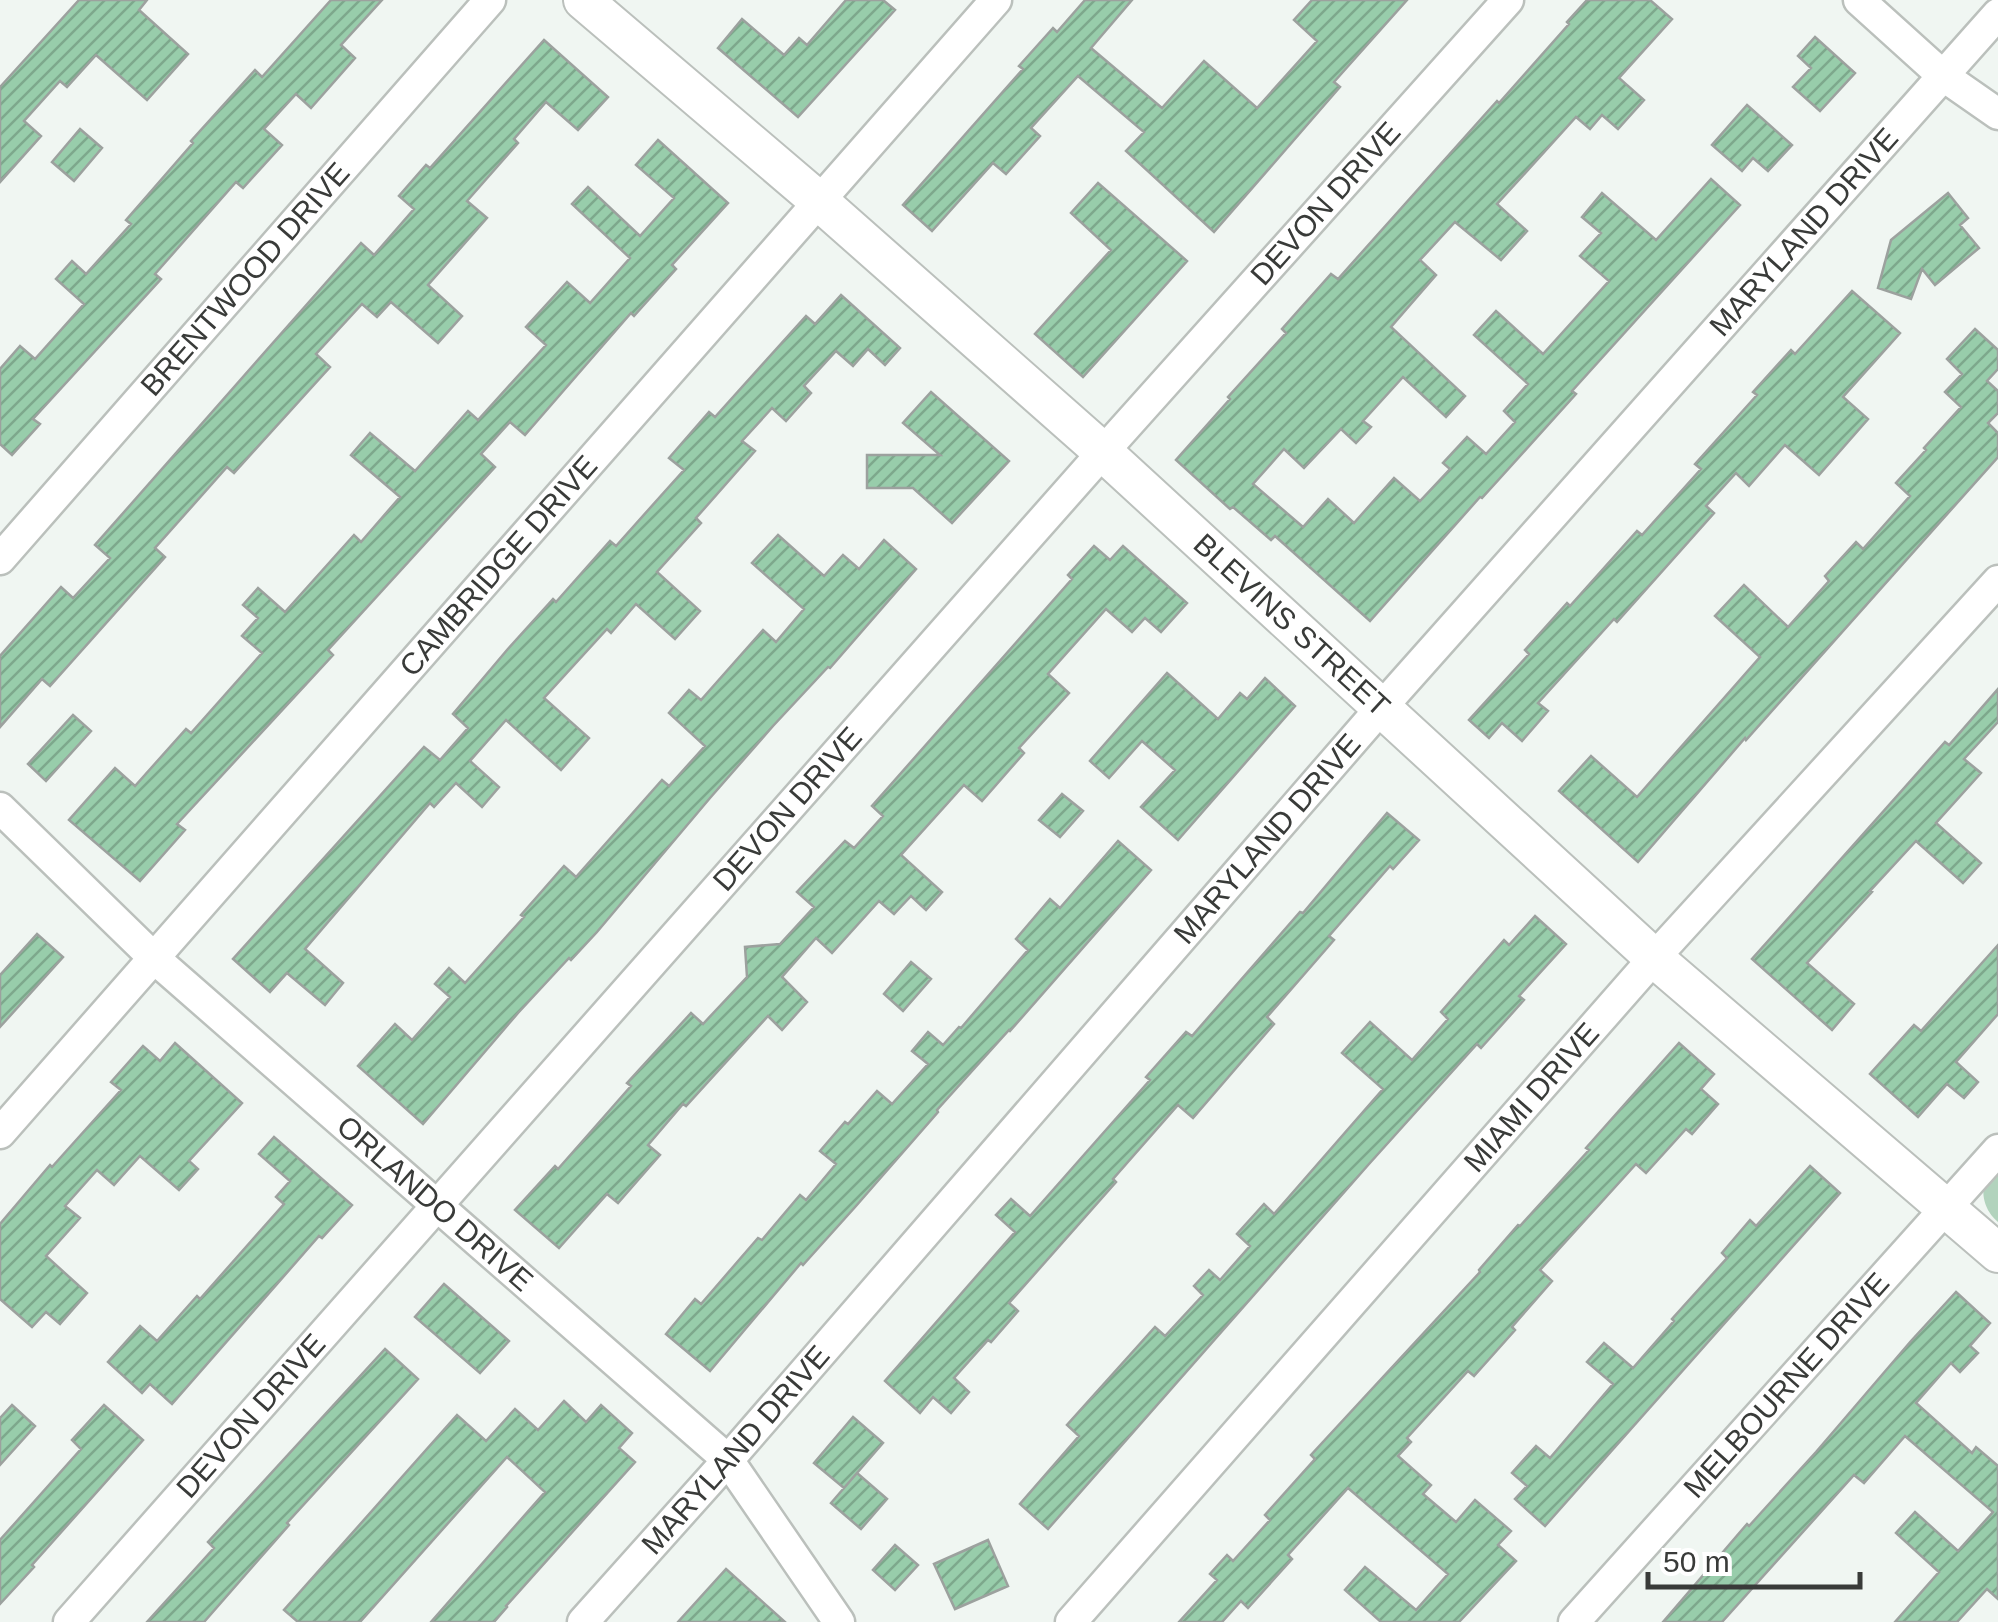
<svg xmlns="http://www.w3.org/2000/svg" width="1998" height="1622" viewBox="0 0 1998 1622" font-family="Arial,sans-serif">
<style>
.park{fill:#b2d3bd}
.building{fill:url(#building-hatch);stroke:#9ca19e;stroke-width:2.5}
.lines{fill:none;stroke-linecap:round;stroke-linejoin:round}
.minor-casing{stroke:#bbc0bc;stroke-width:35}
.tertiary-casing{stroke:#bbc0bc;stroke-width:42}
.minor{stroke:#fff;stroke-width:30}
.tertiary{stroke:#fff;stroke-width:38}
.labels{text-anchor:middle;stroke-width:8;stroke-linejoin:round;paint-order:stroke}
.street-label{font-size:30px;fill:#393b39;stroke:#fff}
</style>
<defs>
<pattern id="building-hatch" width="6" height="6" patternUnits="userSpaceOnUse" patternTransform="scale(2.5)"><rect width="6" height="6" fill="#98cdab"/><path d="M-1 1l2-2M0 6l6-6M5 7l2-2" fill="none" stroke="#7da88c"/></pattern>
</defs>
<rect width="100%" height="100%" fill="#f0f6f2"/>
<path class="park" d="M1998 1164V1222C1985 1211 1979 1193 1987 1176 1989 1171 1994 1168 1998 1164Z"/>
<path class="building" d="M79 0H147L139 10 188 54 147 100 96 55 67 87 60 81 24 121 41 136 0 182V87Z
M331 0H382L341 45 355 58 311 108 296 94 264 129 282 145 243 188 236 182 155 274 161 279 33 419 40 424 12 455 0 444V369L20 346 35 359 84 304 56 279 72 261 86 274 131 224 126 220 193 143 191 141 255 70 262 77Z
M846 0H883L895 10 798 117 718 48 742 19 784 55 799 38 807 45Z
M1085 0H1132L1091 48 1162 108 1204 61 1257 108 1317 41 1294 20 1312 0H1407L1334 82 1340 87 1214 232 1126 151 1144 132 1078 76 1031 128 1040 136 1006 174 993 163 932 231 903 205 1023 69 1019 66 1053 28 1057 32Z
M1587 0H1650L1672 19 1619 78 1644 100 1618 129 1602 115 1590 129 1576 117 1497 204 1527 231 1501 260 1455 222 1420 260 1436 275 1391 327 1465 396 1446 417 1403 377 1363 421 1371 427 1356 443 1341 429 1304 468 1284 449 1253 484 1303 527 1328 499 1354 523 1394 478 1420 501 1450 469 1443 463 1467 437 1486 454 1515 422 1504 411 1528 384 1474 335 1496 311 1543 354 1609 281 1580 256 1601 233 1582 217 1602 193 1656 240 1711 179 1740 205 1572 391 1576 394 1482 498 1480 497 1370 621 1275 536 1271 540 1233 507 1230 509 1176 460 1230 399 1228 397 1286 333 1282 329 1331 274 1338 279 1497 101 1499 103 1569 24 1567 22Z
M1815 37 1855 73 1820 111 1793 87 1811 68 1798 56Z
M544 40 608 97 578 130 546 102 514 139 518 143 467 201 487 218 428 285 462 316 438 343 391 302 377 317 362 304 316 354 330 367 234 473 227 467 155 548 165 557 50 686 42 679 0 727V656L61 587 73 598 110 558 95 545 361 243 374 255 414 209 399 196 426 165 430 168Z
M1747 105 1792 145 1768 171 1753 158 1742 171 1712 145Z
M80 129 102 148 74 181 52 162Z
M658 140 728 203 672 265 676 269 634 316 631 313 525 435 510 422 481 454 495 467 328 650 333 655 177 824 185 830 140 881 69 820 115 768 135 786 186 729 191 733 262 653 242 636 258 618 243 605 258 588 285 612 354 535 361 542 400 497 351 455 370 433 415 471 468 411 478 420 546 345 526 327 567 282 590 303 630 258 572 204 588 187 640 236 674 198 636 165Z
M1098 183 1187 261 1083 377 1035 334 1111 250 1071 213Z
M1948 193 1968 218 1960 225 1979 248 1935 285 1922 269 1911 299 1878 288 1891 240Z
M1852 291 1900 333 1843 397 1868 419 1819 475 1785 445 1749 486 1736 473 1706 506 1714 513 1617 622 1614 619 1538 703 1548 711 1522 741 1502 723 1489 738 1469 720 1529 654 1525 650 1567 603 1570 606 1637 531 1642 535 1701 469 1695 464 1757 395 1753 392 1791 350 1795 354Z
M841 295 900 348 885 365 868 349 853 366 836 351 804 386 811 393 786 421 772 408 742 441 755 451 696 518 701 523 657 572 700 611 675 639 636 604 611 633 607 629 544 698 589 738 561 770 506 720 470 761 499 787 482 807 456 783 434 807 430 803 305 949 343 983 325 1005 287 973 270 992 233 959 424 747 440 760 468 728 453 714 507 650 553 599 556 602 610 541 616 546 684 470 669 458 709 412 715 417 806 316 815 324Z
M1975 329 1998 350V369L1987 381 1998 391V413L1988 423 1998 433V457L1746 740 1745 738 1638 862 1559 791 1591 756 1637 797 1760 657 1715 616 1744 585 1788 627 1829 581 1825 576 1856 542 1863 549 1910 496 1896 483 1926 450 1924 448 1961 407 1945 392 1962 374 1947 359Z
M931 392 1009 461 952 523 913 488H867V455H940L903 423Z
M778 535 824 576 843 555 859 569 884 540 916 569 830 668 828 667 773 726 710 798 597 932 571 960 569 958 518 1013 423 1124 358 1066 395 1024 412 1040 450 997 435 984 449 968 465 983 524 917 521 915 564 866 576 877 662 780 669 786 705 746 669 713 689 690 701 700 763 630 776 642 804 609 752 563Z
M1094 546 1110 560 1123 546 1187 603 1161 632 1145 618 1132 632 1106 609 1048 674 1069 693 1019 748 1024 753 982 801 964 785 901 855 942 892 926 910 911 896 894 914 879 901 832 953 816 938 782 977 807 1002 782 1030 768 1016 686 1106 683 1104 648 1145 660 1155 618 1203 607 1194 559 1248 515 1210 555 1166 558 1169 631 1086 627 1083 691 1013 703 1024 747 977 745 947 780 944 814 907 797 892 845 841 854 848 883 816 872 806 1072 579 1068 575Z
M1167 673 1218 719 1240 693 1247 699 1265 678 1295 706 1178 840 1141 807 1175 770 1142 741 1109 778 1090 761Z
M1998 689V722L1964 759 1981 773 1936 823 1981 863 1963 883 1916 841 1870 891 1872 892 1807 963 1854 1004 1832 1030 1752 959 1945 742 1949 745Z
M73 715 91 731 46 781 28 764Z
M1062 794 1083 811 1060 837 1039 820Z
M1387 813 1419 840 1393 869 1390 866 1329 936 1334 940 1267 1017 1274 1024 1193 1118 1178 1105 1113 1179 1116 1182 1009 1303 1018 1311 991 1342 988 1340 954 1378 969 1392 951 1413 933 1397 920 1413 885 1381 1015 1232 996 1215 1011 1199 1030 1216 1150 1080 1146 1077 1186 1032 1192 1036 1300 912 1303 913Z
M1118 841 1151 870 1010 1031 1009 1030 937 1110 938 1112 856 1206 803 1265 801 1263 710 1371 666 1334 695 1299 701 1304 758 1238 762 1240 800 1195 806 1200 836 1164 820 1151 845 1122 848 1124 877 1091 892 1104 928 1064 912 1051 928 1032 943 1045 959 1027 961 1028 1028 950 1016 939 1050 899 1060 908Z
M1535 916 1566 944 1519 996 1524 1000 1481 1048 1477 1044 1369 1164 1048 1529 1020 1504 1079 1436 1067 1425 1155 1327 1165 1336 1203 1295 1194 1286 1209 1270 1220 1280 1250 1246 1237 1234 1264 1204 1274 1214 1383 1089 1342 1053 1370 1022 1412 1060 1448 1019 1441 1012 1504 940 1509 945Z
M37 934 63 957 0 1027V975Z
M1998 945V1014L1956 1062 1978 1082 1964 1098 1947 1084 1918 1117 1870 1074 1914 1025 1921 1031Z
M911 962 931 979 903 1011 884 994Z
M175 1043 242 1103 189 1161 198 1169 179 1190 140 1156 114 1185 97 1170 65 1206 80 1218 46 1256 87 1293 60 1324 46 1312 32 1327 0 1299V1224L50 1165 52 1167 121 1090 111 1082 143 1046 160 1061Z
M1679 1043 1714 1074 1701 1089 1718 1104 1692 1134 1686 1129 1646 1173 1636 1164 1540 1270 1552 1281 1512 1327 1515 1330 1474 1376 1468 1371 1407 1438 1411 1442 1398 1456 1431 1485 1423 1494 1456 1522 1475 1500 1511 1531 1498 1545 1516 1561 1459 1622H1381L1345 1590 1365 1567 1416 1610 1448 1574 1348 1488 1288 1555 1292 1559 1248 1608 1241 1601 1222 1622H1179L1217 1580 1210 1574 1227 1555 1233 1561 1270 1520 1265 1515 1315 1459 1311 1455 1480 1272 1479 1270 1518 1225 1520 1226 1589 1150 1586 1148Z
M274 1137 352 1205 322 1238 319 1236 172 1404 150 1384 142 1393 108 1362 140 1326 157 1341 197 1296 200 1299 284 1204 276 1197 290 1181 259 1154Z
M1810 1166 1840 1193 1545 1526 1515 1499 1527 1486 1512 1473 1536 1446 1550 1458 1613 1384 1587 1362 1604 1343 1633 1368 1674 1321 1672 1319 1727 1258 1722 1253 1750 1220 1756 1226Z
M444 1284 509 1341 480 1373 415 1317Z
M1956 1292 1990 1323 1970 1346 1978 1353 1960 1372 1951 1363 1916 1403 1972 1453 1976 1447 1998 1466V1599L1987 1589 1957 1622H1895L1939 1572 1896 1533 1915 1512 1958 1551 1993 1512 1905 1436 1864 1483 1854 1475 1722 1622H1663L1747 1524 1749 1526 1816 1452 1911 1341Z
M385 1349 418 1379 287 1523 289 1525 204 1622H147L214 1548 208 1542Z
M564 1401 586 1422 601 1405 632 1433 619 1448 635 1462 506 1606 507 1607 494 1622H431L545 1492 507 1457 360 1622H298L284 1610 457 1415 486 1441 515 1409 538 1430Z
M12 1405 35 1426 0 1465V1418Z
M104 1405 143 1440 32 1565 34 1567 0 1604V1540L81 1449 72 1440Z
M853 1417 883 1443 844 1488 814 1463Z
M857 1473 887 1499 861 1529 831 1503Z
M988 1540 1008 1586 955 1609 934 1564Z
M895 1545 918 1565 895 1590 873 1570Z
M726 1569 785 1622H678Z"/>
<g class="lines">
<defs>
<g id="minor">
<path d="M1859 0 1942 75 1998 114"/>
<path id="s1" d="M0 559 490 0"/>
<path id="s2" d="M0 808 154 958 728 1460 839 1622"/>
<path id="s3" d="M0 1133 996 0"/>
<path id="s4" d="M69 1622 1103 452 1508 0"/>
<path id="s5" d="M583 1622 728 1460 1381 708 1998 14"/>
<path id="s6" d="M1071 1622 1654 958 1998 581"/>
<path id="s7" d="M1574 1622 1998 1150"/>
</g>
<g id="tertiary">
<path id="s8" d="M583 0 820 202 1103 452 1654 958 1998 1253"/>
</g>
</defs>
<use href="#minor" class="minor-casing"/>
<use href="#tertiary" class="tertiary-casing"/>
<use href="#minor" class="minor"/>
<use href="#tertiary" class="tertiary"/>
</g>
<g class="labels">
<g class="street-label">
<text dy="10" stroke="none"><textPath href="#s4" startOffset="1895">DEVON DRIVE</textPath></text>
<text dy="10" stroke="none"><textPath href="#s5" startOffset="1850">MARYLAND DRIVE</textPath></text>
<text dy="10" stroke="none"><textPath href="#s1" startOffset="372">BRENTWOOD DRIVE</textPath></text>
<text dy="10" stroke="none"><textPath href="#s3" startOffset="755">CAMBRIDGE DRIVE</textPath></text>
<text dy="10" stroke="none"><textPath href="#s8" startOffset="945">BLEVINS STREET</textPath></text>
<text dy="10" stroke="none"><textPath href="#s4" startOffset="1085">DEVON DRIVE</textPath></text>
<text dy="10" stroke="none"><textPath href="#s5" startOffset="1040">MARYLAND DRIVE</textPath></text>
<text dy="10" stroke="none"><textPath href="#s6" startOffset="698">MIAMI DRIVE</textPath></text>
<text dy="10" stroke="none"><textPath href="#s2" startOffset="588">ORLANDO DRIVE</textPath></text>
<text dy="10" stroke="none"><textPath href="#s7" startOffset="318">MELBOURNE DRIVE</textPath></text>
<text dy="10" stroke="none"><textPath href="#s4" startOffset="275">DEVON DRIVE</textPath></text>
<text dy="10" stroke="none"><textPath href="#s5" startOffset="230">MARYLAND DRIVE</textPath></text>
</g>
</g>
<path d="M1648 1572v15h212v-15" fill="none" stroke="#393b39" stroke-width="5"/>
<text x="1663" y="1572" font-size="30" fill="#393b39" stroke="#ffffff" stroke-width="8" paint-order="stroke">50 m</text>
</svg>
